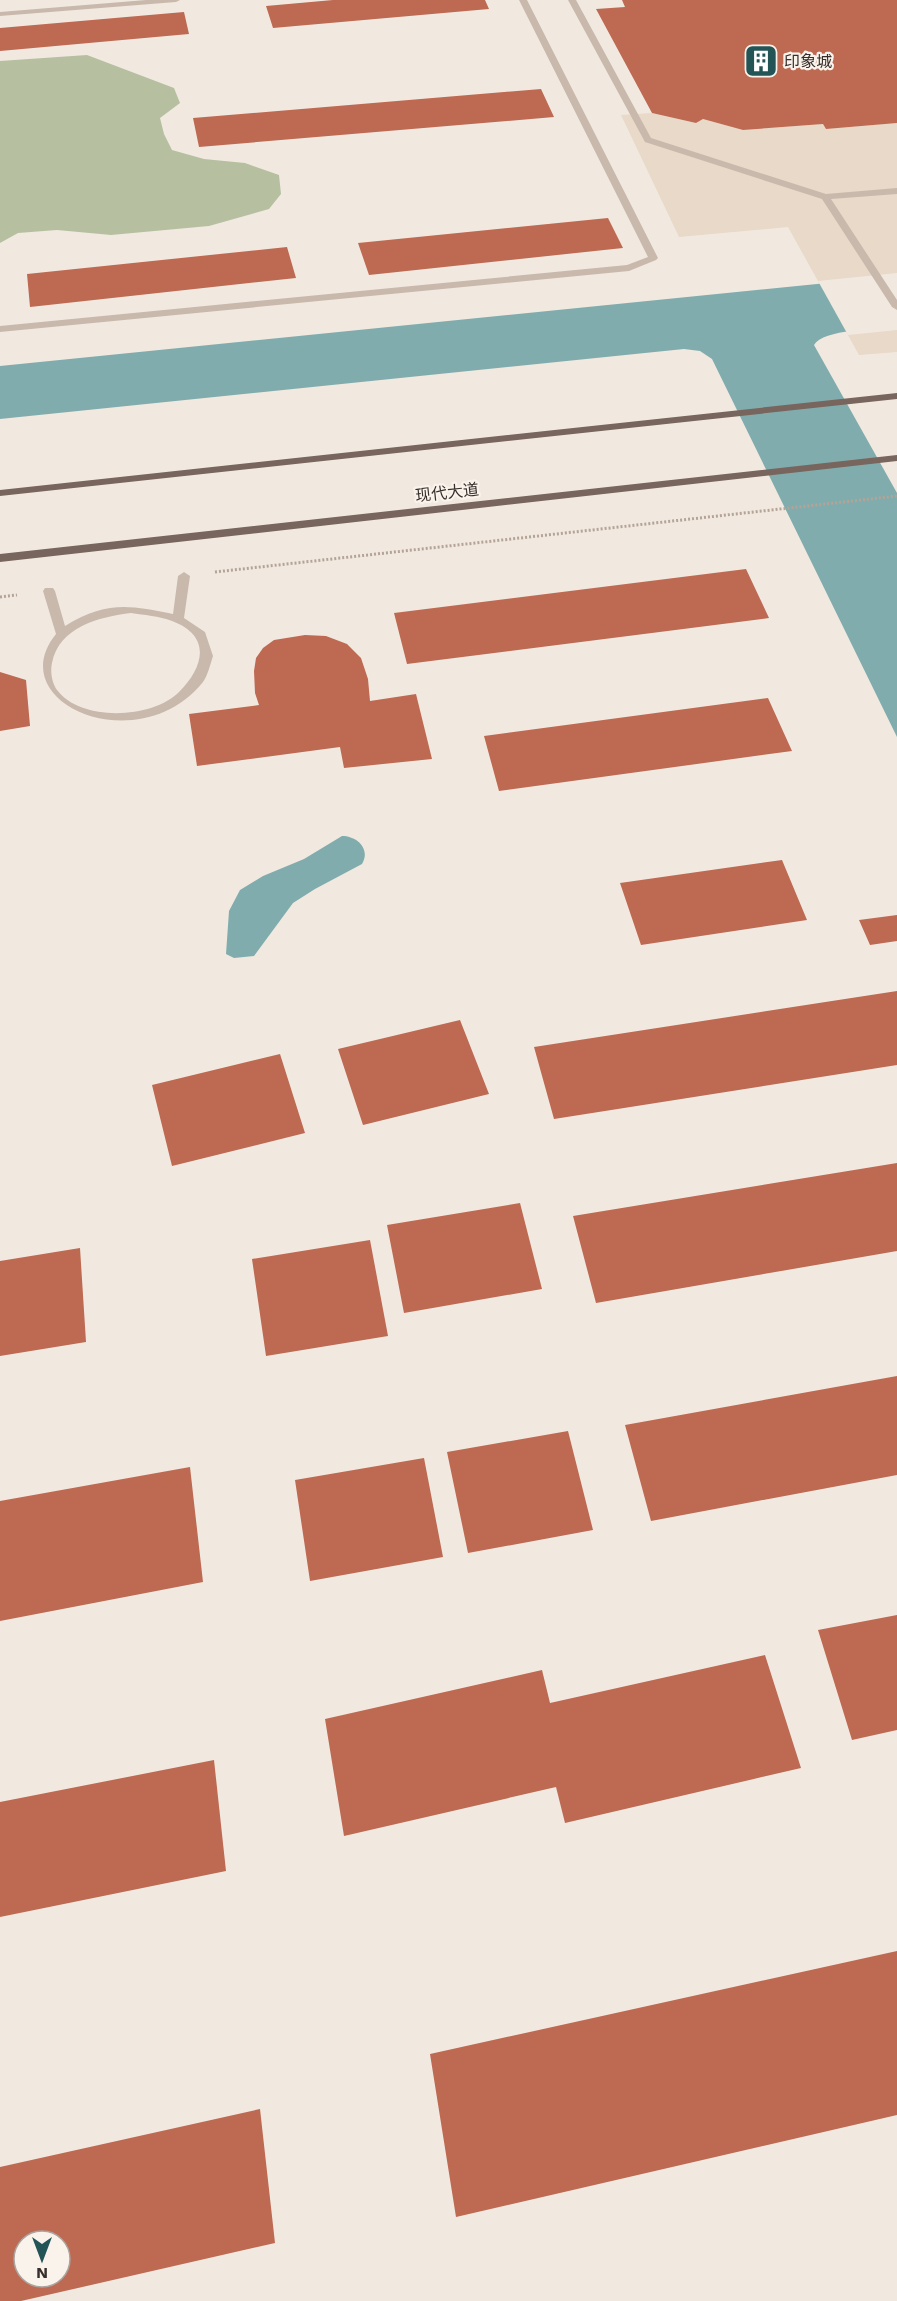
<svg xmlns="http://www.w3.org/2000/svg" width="897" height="2301" viewBox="0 0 897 2301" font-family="'Work Sans','Noto Sans SC',sans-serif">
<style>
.green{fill:#b6c0a0}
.plaza{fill:#e8d9c8}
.water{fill:#81acad}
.pier{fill:#f1e9e0}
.building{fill:#be6952;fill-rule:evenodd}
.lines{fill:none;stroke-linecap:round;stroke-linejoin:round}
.path{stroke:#b5a396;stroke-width:3;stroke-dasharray:2 2;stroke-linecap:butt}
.service{fill:#c9b9ac;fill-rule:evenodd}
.minor{fill:#c9b9ac;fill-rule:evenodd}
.primary{fill:#78655d;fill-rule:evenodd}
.labels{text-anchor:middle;stroke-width:4.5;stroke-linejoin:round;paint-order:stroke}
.far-poi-label{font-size:16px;fill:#382e2b;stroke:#f9f3ec;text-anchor:start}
.far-street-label{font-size:16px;fill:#382e2b;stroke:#f9f3ec}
</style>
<rect width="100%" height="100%" fill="#f1e9e0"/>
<path class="green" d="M87 55 174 88 180 103 160 118 164 134 172 150 204 159 245 163 279 175 281 194 269 209 209 226 111 235 57 230 18 233 0 243V61Z"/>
<path class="plaza" d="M652 113 696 123 703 119 743 130 823 124 826 129 897 123V352L859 355 788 227 679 237 621 115Z"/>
<path class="water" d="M897 276V327C878 329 823 329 814 345L897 493V737L712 359 700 351 684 349 0 419V366Z
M342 836C357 836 371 849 362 864L315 889 293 903 254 956 234 958 226 954 229 911 240 890 263 876 304 859Z"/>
<path class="pier" d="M897 273V330L848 335 818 281Z"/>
<path class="building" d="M333 0H485L489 9 273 28 266 6Z
M622 0H897V123L826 129 823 124 743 130 703 119 696 123 652 113 596 9 625 7Z
M184 12 189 34 0 51V28Z
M541 89 554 117 199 147 193 118Z
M608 218 623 248 369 275 358 243Z
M287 247 296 278 30 307 27 274Z
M746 569 769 618 407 664 394 613Z
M305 635 326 636 347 644 361 658 368 679 370 701 416 694 432 759 344 768 340 747 197 766 189 714 259 705 255 693 254 671 256 658 263 648 274 640Z
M0 672 26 680 30 726 0 731Z
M768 698 792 751 499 791 484 736Z
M782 860 807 920 641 945 620 883Z
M897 915V941L870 945 859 920Z
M897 991V1065L554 1119 534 1047Z
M460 1020 489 1094 363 1125 338 1049Z
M280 1054 305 1133 172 1166 152 1085Z
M897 1163V1251L596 1303 573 1216Z
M520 1203 542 1289 404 1313 387 1225Z
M370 1240 388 1336 266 1356 252 1259Z
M80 1248 86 1342 0 1356V1261Z
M897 1376V1475L651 1521 625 1425Z
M568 1431 593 1530 468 1553 447 1452Z
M424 1458 443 1557 310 1581 295 1480Z
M190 1467 203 1582 0 1621V1501Z
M897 1615V1730L852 1740 818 1630Z
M765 1655 801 1768 565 1823 556 1787 344 1836 325 1719 542 1670 550 1703Z
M214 1760 226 1871 0 1917V1802Z
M897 1951V2115L456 2217 430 2054Z
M260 2109 275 2243 21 2301H0V2167ZM24 2241H60V2277H24Z"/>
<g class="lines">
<path class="path" d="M215 572 897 496
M0 597 17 595"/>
<path class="service" d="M146 0H180L176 2 0 16V12Z
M519 0H527L658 258 656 260 629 271 0 332V326L627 265 648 257Z"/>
<path class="minor" d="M568 0H576L651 138 826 194 897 188V194L831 199 897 300V310L892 307 822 199 645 142Z
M184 572 190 576 184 618 205 632 213 656C210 665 208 675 203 682 139 762 0 703 56 634L43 591 45 588H53L55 591 65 626C106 601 129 605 173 614L178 576ZM131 613C144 615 159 616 172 621 212 636 204 667 179 692 152 719 81 722 57 690 52 683 50 672 52 663 59 627 99 617 131 613Z"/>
<path class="primary" d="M897 393V399L0 496V490Z
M897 455V461L0 562V554Z"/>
</g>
<defs>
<symbol id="building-square" viewBox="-11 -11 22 22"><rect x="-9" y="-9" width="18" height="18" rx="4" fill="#235557" stroke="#f9f3ec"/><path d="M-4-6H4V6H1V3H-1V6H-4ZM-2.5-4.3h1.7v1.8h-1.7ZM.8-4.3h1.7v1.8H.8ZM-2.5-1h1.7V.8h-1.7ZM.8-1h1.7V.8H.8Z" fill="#fff"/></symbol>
</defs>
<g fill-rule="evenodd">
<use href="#building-square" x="742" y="42" width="38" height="38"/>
</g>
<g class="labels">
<g class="far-poi-label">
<text x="784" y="67">印象城</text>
</g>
<g class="far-street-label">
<text transform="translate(447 492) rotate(-6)" y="6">现代大道</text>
</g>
</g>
<g transform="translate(42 2259) rotate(180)"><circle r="28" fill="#f9f3ec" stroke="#aca49f" stroke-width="1.5"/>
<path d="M0-4.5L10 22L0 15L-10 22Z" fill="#235557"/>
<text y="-9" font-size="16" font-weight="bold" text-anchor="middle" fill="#382e2b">N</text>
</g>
</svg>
